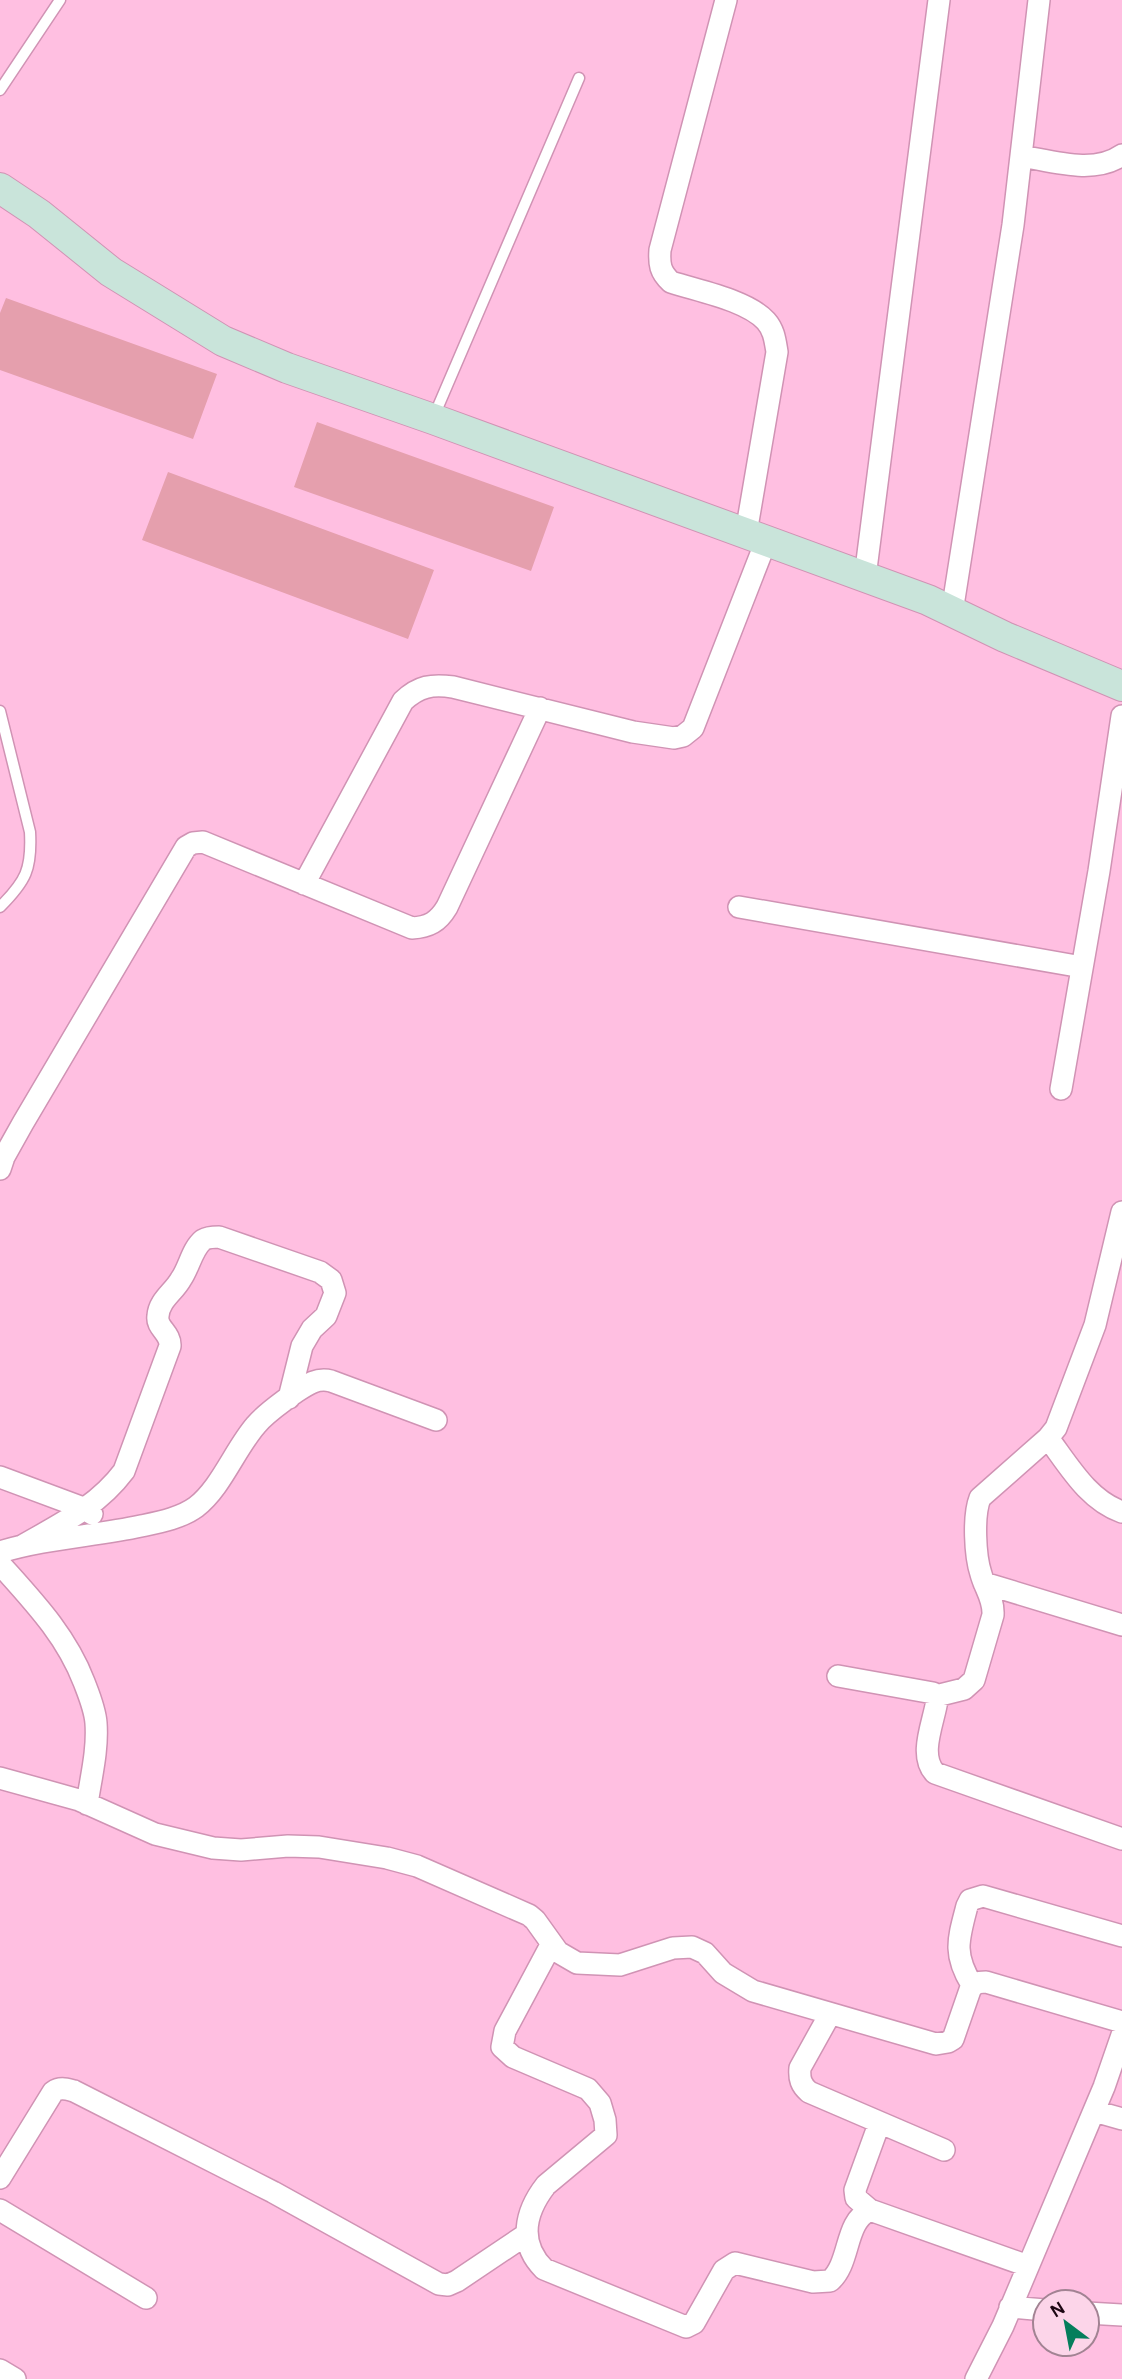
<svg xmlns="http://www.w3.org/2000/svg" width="1122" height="2379" viewBox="0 0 1122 2379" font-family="Karla,sans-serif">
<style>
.building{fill:#e59fad}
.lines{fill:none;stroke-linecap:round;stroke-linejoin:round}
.lane-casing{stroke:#d093b4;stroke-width:13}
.street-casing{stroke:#d093b4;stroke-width:24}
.secondary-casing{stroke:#d093b4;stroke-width:32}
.lane{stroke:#fff;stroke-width:10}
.street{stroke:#fff;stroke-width:21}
.secondary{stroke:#c9e4da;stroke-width:30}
</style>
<rect width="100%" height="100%" fill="#ffbfe1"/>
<path class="building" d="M6 298 217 374 193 439 0 370V313Z
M317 422 554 507 531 571 294 487Z
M168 472 434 570 408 639 142 540Z"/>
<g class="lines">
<defs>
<path id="lane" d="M0 90 60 0
M434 416 579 78
M0 711 30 832C32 869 26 881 0 907"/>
<path id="street" d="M726 0 660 250C659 264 660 272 671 282 698 291 747 300 766 321 774 330 775 340 777 352L746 533
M1021 156C1052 161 1094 175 1122 155
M865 577 939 0
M952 612 1013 225 1039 0
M304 884 403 701C419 686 432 684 453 687L633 732 674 738 683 736 693 728 766 541
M739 907 1082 967
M1061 1089 1099 871 1122 716
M0 1169 4 1157 23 1123 186 847 193 843 203 842 412 928C429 927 438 922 447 907L540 708
M1048 1438C1069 1466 1088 1500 1122 1512
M0 1477 86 1509 92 1514
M22 1546C60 1524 97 1507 124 1471L170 1346C171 1333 156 1328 158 1316 159 1300 174 1292 181 1279 189 1268 192 1249 203 1240 208 1237 214 1237 219 1237L320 1272 331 1280 335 1293 326 1316 312 1329 302 1346 289 1398
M0 1552C46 1538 95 1536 141 1526 160 1522 181 1518 196 1507 221 1488 235 1449 256 1425 266 1413 280 1404 293 1394 305 1386 316 1377 331 1381L436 1420
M0 1564C33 1601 66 1635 84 1682 89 1695 95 1709 96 1723 98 1750 91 1777 87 1804
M984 1583 1122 1625
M838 1676 933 1693 937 1700C934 1722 918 1755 935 1773L1122 1839
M936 1696 964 1689 974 1680 993 1615C994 1599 985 1589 981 1574 975 1556 973 1516 980 1498L1048 1438 1056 1428 1095 1325 1122 1212
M0 1778 79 1800 155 1834 213 1848 241 1850 288 1846 319 1847 387 1858 417 1866 529 1915 535 1920 558 1952 577 1963 620 1965 673 1948 692 1947 705 1953 723 1973 753 1991 936 2044 948 2042 953 2039 970 1990C974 1983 978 1982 986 1982L1122 2022
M551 1945 505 2031 502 2047 513 2057 588 2089 600 2103 605 2120 606 2135 546 2185C525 2212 518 2243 544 2269L686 2327 694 2323 724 2270 735 2263 813 2282 830 2281C851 2263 844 2222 870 2210L1028 2266
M972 1985C953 1954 958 1940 967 1906L970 1900 983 1896 1122 1936
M830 2014 800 2068C799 2079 801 2085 809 2092L944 2150
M1094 2111 1122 2119
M0 2178 53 2092C60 2087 66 2089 74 2091L273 2192 439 2284 448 2285 457 2281 527 2234
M0 2210 146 2298
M870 2210 856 2198 855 2190 879 2124
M1010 2307 1045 2310
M1087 2313 1122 2315
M0 2370 15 2379
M976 2379 1003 2326 1104 2087 1122 2035"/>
<path id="secondary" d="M0 188 39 214 111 272 223 341 287 368 433 419 928 600 1005 637 1122 686"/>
</defs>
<use href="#lane" class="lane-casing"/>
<use href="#street" class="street-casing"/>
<use href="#secondary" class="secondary-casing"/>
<use href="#lane" class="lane"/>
<use href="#street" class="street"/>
<use href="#secondary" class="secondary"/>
</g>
<g transform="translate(1066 2323) rotate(328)"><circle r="33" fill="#fcd5e9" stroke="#a28393" stroke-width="2"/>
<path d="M0-5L12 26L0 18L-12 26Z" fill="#057e5c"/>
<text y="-10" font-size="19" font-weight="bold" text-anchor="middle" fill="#1c0713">N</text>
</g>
</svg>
